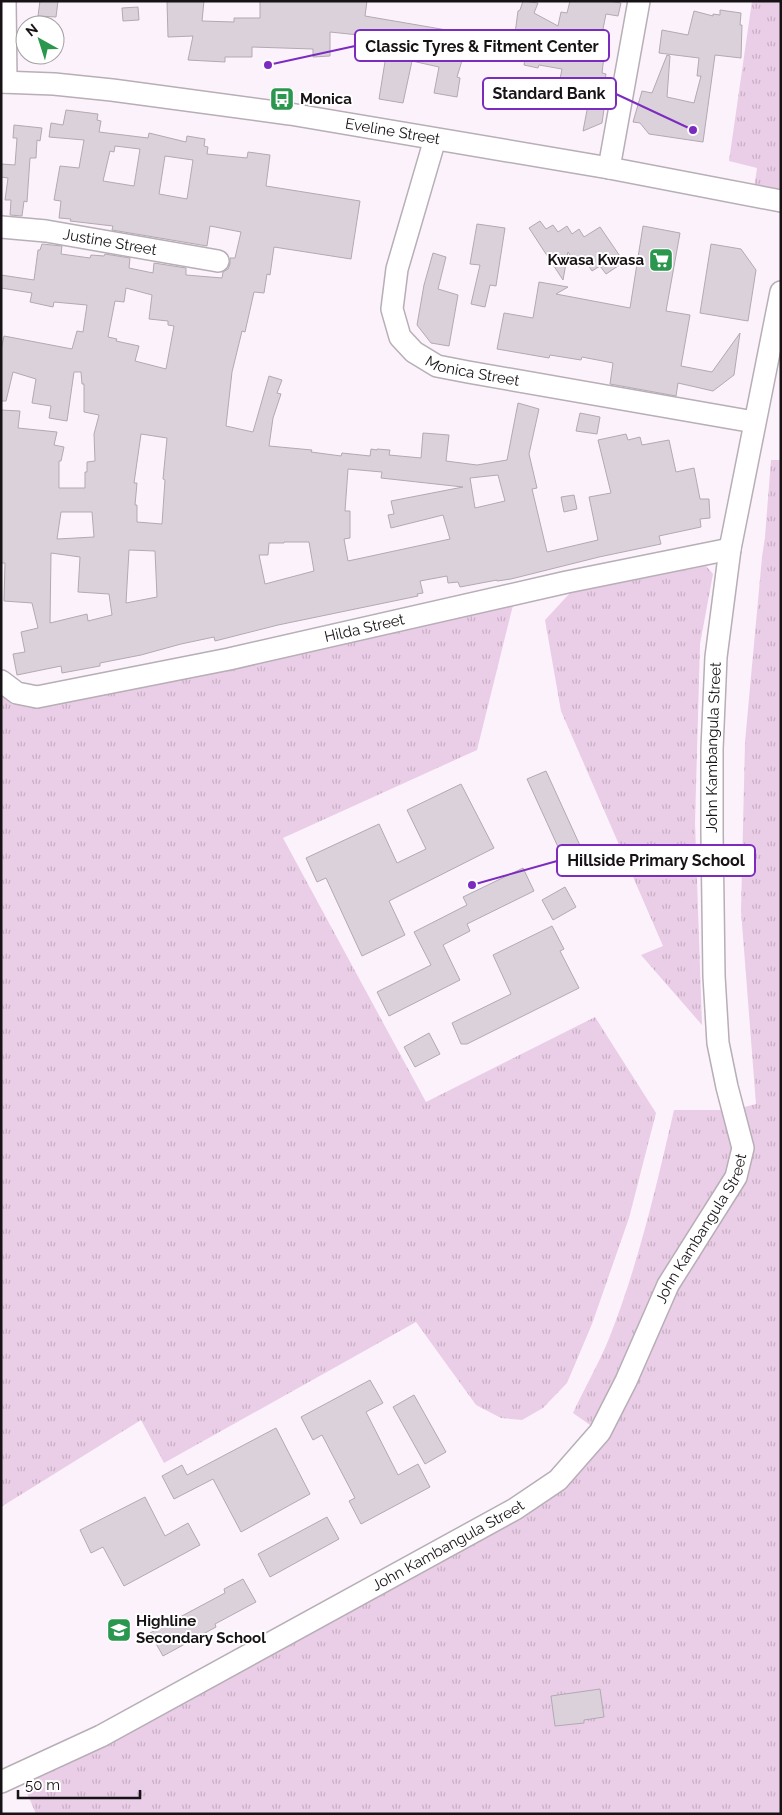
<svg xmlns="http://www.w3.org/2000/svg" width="782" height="1815" viewBox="0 0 782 1815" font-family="Raleway,sans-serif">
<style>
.grass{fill:url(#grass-tufts)}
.building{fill:#dbd1da;stroke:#b2a9b1;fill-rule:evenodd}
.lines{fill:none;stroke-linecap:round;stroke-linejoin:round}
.minor-casing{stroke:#b7aeb6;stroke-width:24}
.minor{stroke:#fff;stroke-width:21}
.labels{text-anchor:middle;stroke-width:4;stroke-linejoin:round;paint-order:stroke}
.poi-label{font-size:15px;font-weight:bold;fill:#161215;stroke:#fff;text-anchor:start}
.street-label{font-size:15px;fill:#161215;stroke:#fff}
.leader{fill:none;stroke:#7b2cbf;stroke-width:2}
.callout-dot{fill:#7b2cbf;stroke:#fff;stroke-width:2}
.callout{fill:#fff;stroke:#7b2cbf;stroke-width:2}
.callout-label{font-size:16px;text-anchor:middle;font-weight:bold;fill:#161215}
</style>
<defs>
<pattern id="grass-tufts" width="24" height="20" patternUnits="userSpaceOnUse" patternTransform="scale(1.25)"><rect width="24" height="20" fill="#eacde6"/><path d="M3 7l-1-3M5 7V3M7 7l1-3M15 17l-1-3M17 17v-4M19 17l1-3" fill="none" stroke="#c8afc4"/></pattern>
</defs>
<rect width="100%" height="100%" fill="#fcf2fb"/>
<path class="grass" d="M752 1H781V201L753 195 757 168 729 161Z
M771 460H781V1814H36L19 1774 515 1509 600 1432 573 1413C584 1389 598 1365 608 1341 638 1266 656 1188 674 1110H733L756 1104 741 911 745 742 762 557 765 537Z
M706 566 713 574 700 644 695 823 702 1025 641 955 663 946 561 711 545 620 570 593Z
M516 593 477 750 283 838 426 1102 595 1017 656 1113 629 1218 592 1324 567 1383 543 1408 522 1420 501 1418 476 1405 416 1322 164 1463 141 1420 1 1507V694Z"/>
<path class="building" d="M40 1H58L56 17 38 16Z
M167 1H204L202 21 234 22V18H260V1H367L365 16 470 34 457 77 460 78 457 97 434 93 439 67 412 61 403 103 379 99 388 43 376 41 378 37 330 32V56L313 57V49L252 47V57H225V62L188 60 193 36 168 37Z
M523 1 538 3 534 13 558 26 561 12 567 13 570 1H608L621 3 618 16 606 14 601 39 606 40 602 73 606 74 601 109H604L602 123 583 131 588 105H585L587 95 558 89 562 69 539 65 538 68 524 65 525 59 502 54 506 40 514 41 518 11 520 10Z
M138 7 139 20 123 21 122 8Z
M720 10 741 13 740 25H742L741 58 715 55 703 142 649 134 640 123 633 122 642 91 652 93 667 55 670 56 667 97 694 103 701 76H697L699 58 659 53 662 30 688 35 694 11 713 16V14L720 15Z
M66 110 98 114 97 120 101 121 99 132 148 138 149 133 186 142 187 136 205 139 204 146 208 147 207 154 247 158 248 152 270 155 266 186 360 201 351 259 274 247 270 275 267 274 264 293 254 292 245 332 242 331 232 372 226 426 253 432 269 376 282 380 277 393 281 394 273 418 269 446 312 450 311 452 341 456 342 453 370 456 371 449 377 450V449L390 450 389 455 421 458 423 433 449 435 446 461 477 465 507 460 518 403 539 409 529 454 537 488 532 489 547 552 598 540 589 497 611 493 598 440 626 434 628 440 640 437 642 445 669 440 676 472 694 468 700 499H709L710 518 700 519 701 527 659 536 661 544 599 557 511 579 497 581V580L460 587 458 582 448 583 447 576 420 581 423 593 417 594 418 596 278 625 215 641 214 637 181 644 141 655 100 663V666L62 673 61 666 17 675 13 654 25 652 21 632 38 628 32 603 4 601 5 563H1V410L20 411 18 428 57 432 54 445 64 447 61 461H59V488H85V472H87V462L95 461 94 434 99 415 84 412V384H82L81 372H74L67 421 49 418 51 406 32 403 36 379 13 372 6 401H1V350L4 336 72 349 77 331 83 332 87 305 54 302 53 307 30 302 32 293 1 288V275L34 280 38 250H40L42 244 62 246 61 254 90 258 91 255 104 256 105 254 130 258 129 268 153 273 154 263 186 268V275L222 278 223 272 228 269 230 264V258H235L241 232 210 226 207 246 112 230 113 226 70 221 71 219 59 218 61 201 54 200 60 166 79 168 84 140 49 137 51 123 63 125ZM115 146 140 149 134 186 103 181 110 151 114 152ZM165 156 193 160 187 199 159 194ZM126 288 152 295 149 319 168 321V325L174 326 166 369 135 361 139 346 116 341 117 339 108 337 115 301 124 302ZM141 434 167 438 163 479 165 480 162 524 137 522V505H135L137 483H134ZM348 469 382 472 381 478 463 487 391 501 394 514 388 515 391 528 443 515 450 539 348 561 344 539 350 538V511H345ZM498 475 505 501 475 508 470 478ZM61 512H92L94 537 57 539ZM284 542H309L314 571 265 584 259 555H268L269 543H284ZM129 550 155 551 157 597 126 603ZM51 553 80 557 78 592 109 594 112 615 88 621 87 614 50 623Z
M14 125 42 128 40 141 37 140 36 158H30L27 202 24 201 22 216 10 215 11 200H5L8 178 1 177V164L15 165 17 138H13Z
M540 221 546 229 553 225 558 232 567 226 572 234 579 229 584 237 600 227 624 262 606 274 600 266 592 271 586 262 578 267 568 252 563 280 529 228Z
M477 224 505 228 496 286 490 285 485 307 471 304 480 265 470 264Z
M643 226 680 233 666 311 690 315 681 366 712 372 740 333 734 375 713 391 678 383 676 396 610 384 613 363 582 357 581 360 550 355 549 358 497 349 504 313 533 318 539 282 568 287 556 294 630 308Z
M711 244 741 249 756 270 748 321 700 313Z
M433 253 446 257 438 289 458 295 449 346 431 343 417 325 424 285Z
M580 413 600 417 597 434 576 431Z
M574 495 577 509 564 512 561 497Z
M546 771 588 863 569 871 527 779Z
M461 784 494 848 389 901 405 935 362 956 326 878 317 882 306 858 379 824 397 863 426 849 407 810Z
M523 868 534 891 467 924 470 931 443 945 460 980 389 1016 377 992 431 965 414 932 467 905 463 897Z
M565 887 576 907 553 920 542 900Z
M552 926 564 949 560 951 579 988 467 1044H461L452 1023 511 994 493 955Z
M429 1033 440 1054 415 1067 404 1047Z
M370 1380 383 1403 366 1412 398 1475 418 1464 430 1487 361 1524 349 1501 355 1498 322 1435 313 1440 301 1417Z
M414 1395 446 1452 425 1464 393 1407Z
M276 1428 310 1494 241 1532 213 1479 174 1499 162 1476 182 1465 187 1475Z
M145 1497 165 1536 188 1523 200 1545 124 1586 103 1547 91 1553 80 1530Z
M327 1517 339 1539 270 1577 258 1554Z
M243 1579 256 1602 215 1624 216 1627 163 1656 150 1633 225 1593 224 1589Z
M600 1689 604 1717 584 1720V1723L555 1726 551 1696Z"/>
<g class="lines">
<defs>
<g id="minor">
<path d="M5 1 6 82"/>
<path id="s1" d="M1 82 54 84 112 90 290 114 609 168 781 201"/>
<path id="s2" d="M435 139 397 269 392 309 400 337 414 352 437 366 468 372 754 422"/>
<path d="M609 168 639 1"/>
<path id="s3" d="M1 227 46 231 218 261"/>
<path id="s4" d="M1 681 17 693 37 697 229 659 567 582 730 549"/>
<path id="s5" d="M1 1782 101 1736 515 1509 558 1480 600 1432 626 1381 668 1285 736 1177 743 1148 727 1087 718 1043 714 976 712 833V749L716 657 730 549 781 292"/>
</g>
</defs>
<use href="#minor" class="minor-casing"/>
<use href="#minor" class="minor"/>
</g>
<defs>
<symbol id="bus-square" viewBox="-11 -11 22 22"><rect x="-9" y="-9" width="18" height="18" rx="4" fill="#2b964e" stroke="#fff"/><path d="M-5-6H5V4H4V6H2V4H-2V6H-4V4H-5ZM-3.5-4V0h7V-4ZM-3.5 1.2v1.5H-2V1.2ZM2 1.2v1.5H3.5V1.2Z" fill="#fff"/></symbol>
<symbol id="supermarket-square" viewBox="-11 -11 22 22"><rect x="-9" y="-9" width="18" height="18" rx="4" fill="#2b964e" stroke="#fff"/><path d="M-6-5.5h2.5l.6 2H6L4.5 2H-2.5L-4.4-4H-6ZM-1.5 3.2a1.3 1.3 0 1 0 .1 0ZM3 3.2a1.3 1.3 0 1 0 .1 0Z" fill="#fff"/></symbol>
<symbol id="school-square" viewBox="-11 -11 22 22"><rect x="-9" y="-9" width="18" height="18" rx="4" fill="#2b964e" stroke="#fff"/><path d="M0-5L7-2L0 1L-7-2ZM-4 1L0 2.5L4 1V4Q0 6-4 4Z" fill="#fff"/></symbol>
</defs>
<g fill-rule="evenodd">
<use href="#bus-square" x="268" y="85" width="28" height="28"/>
<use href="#supermarket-square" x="647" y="246" width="28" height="28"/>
<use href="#school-square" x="105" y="1616" width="28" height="28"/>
</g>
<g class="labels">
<g class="poi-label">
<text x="300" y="104">Monica</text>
<text x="644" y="265" text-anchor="end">Kwasa Kwasa</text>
<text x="136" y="1626">Highline<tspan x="136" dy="17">Secondary School</tspan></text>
</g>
<g class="street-label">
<text dy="5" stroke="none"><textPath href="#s1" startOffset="395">Eveline Street</textPath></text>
<text dy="5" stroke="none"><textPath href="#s3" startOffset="110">Justine Street</textPath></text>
<text dy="5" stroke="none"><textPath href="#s2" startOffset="288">Monica Street</textPath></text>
<text dy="5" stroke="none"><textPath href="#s4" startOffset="375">Hilda Street</textPath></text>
<text dy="5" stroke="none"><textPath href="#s5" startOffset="1421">John Kambangula Street</textPath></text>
<text dy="5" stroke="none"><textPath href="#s5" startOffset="926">John Kambangula Street</textPath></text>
<text dy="5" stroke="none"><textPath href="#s5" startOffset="506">John Kambangula Street</textPath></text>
</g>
</g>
<path class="leader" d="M268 65L355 46M693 130L616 94M472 885L557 861"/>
<g class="callout-dot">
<circle cx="268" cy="65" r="5"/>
<circle cx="693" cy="130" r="5"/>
<circle cx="472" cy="885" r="5"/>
</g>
<g class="callout">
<rect x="355" y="30" width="254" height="31" rx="5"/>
<rect x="483" y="78" width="133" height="31" rx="5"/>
<rect x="557" y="845" width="198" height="31" rx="5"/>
</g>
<g class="callout-label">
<text x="482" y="52">Classic Tyres &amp; Fitment Center</text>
<text x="549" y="99">Standard Bank</text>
<text x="656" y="866">Hillside Primary School</text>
</g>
<rect width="782" height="1815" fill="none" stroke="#161215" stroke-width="5"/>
<g transform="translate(40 40) rotate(321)"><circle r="24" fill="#ffffff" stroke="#a2a0a1"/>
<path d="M0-4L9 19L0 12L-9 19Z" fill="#2b964e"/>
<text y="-8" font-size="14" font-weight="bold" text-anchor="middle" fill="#161215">N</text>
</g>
<path d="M18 1790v8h122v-8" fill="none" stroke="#161215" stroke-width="2.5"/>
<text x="25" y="1790" font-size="15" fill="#161215" stroke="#ffffff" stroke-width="4" paint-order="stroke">50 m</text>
</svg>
